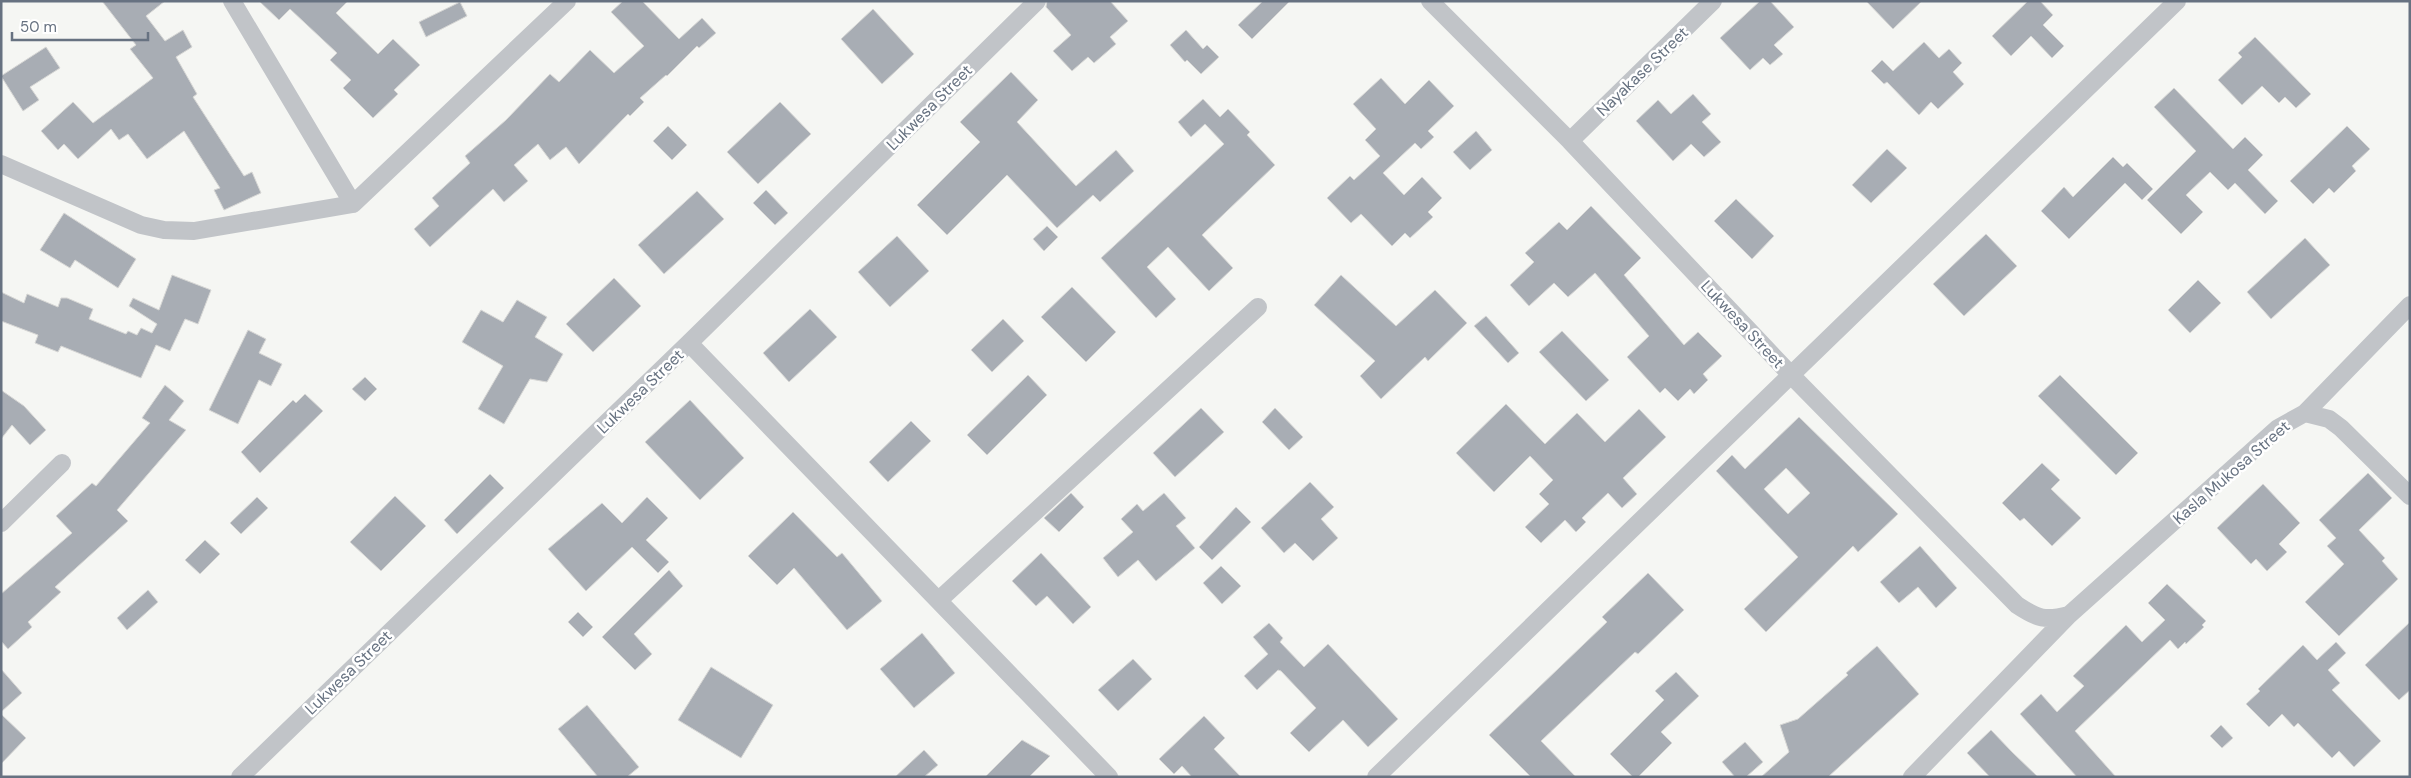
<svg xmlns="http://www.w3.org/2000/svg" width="2411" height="778" viewBox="0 0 2411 778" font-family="'DM Sans',sans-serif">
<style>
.building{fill:#a8adb4;stroke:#d7d7d5;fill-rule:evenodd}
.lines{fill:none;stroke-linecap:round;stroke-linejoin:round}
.minor{stroke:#c1c4c8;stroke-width:18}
.labels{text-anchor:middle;stroke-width:5;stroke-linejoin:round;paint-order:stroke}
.street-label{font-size:16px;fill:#677281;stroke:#fff}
</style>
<rect width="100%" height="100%" fill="#f5f6f3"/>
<path class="building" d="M102 1H165L146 16 165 41 183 30 192 47 176 57 197 94 193 97 244 176 252 172 261 193 224 210 214 190 220 188 184 131 147 159 128 134 119 140 111 129 78 159 64 144 58 150 41 131 73 102 93 123 153 78 130 49 136 45Z
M259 1H348L336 13 378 54 393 39 420 65 394 90 398 94 373 118 343 88 351 80 330 60 337 53 290 9 279 20Z
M623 1H642L679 39 702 18 716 33 699 48 697 46 667 76 666 75 640 98 644 102 630 116 628 114 579 164 566 147 550 160 538 144 514 165 528 181 504 202 493 189 430 247 414 229 439 206 432 198 470 163 465 156 506 120 550 74 559 82 590 50 614 73 644 46 611 12Z
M1047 1H1110L1128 21 1110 37 1116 44 1094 63 1088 57 1072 71 1053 51 1071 35 1046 7Z
M1263 1H1290L1252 39 1238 25Z
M1760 1H1770L1794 27 1774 45 1783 54 1770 65 1763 58 1750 70 1720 38Z
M1866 1H1922L1893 29Z
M2028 1H2040L2053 15 2043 25 2064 46 2052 58 2031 36 2011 56 1992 36Z
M460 2 467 16 426 37 419 22Z
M873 9 914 54 882 84 841 39Z
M1186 30 1203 49 1207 45 1219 57 1201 74 1187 60 1185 62 1170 45Z
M2255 37 2311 94 2296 108 2285 97 2279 103 2262 86 2242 105 2218 80 2242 57 2238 53Z
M1924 42 1939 58 1949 49 1962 63 1953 72 1964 84 1938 109 1931 102 1919 115 1887 82 1884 84 1871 71 1882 60 1893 71Z
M46 47 60 68 30 87 39 100 23 111 1 76Z
M1011 72 1038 100 1017 122 1076 186 1116 150 1134 171 1100 202 1093 195 1057 228 1007 175 947 235 917 205 980 142 960 122Z
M1381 78 1405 104 1429 80 1454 106 1428 131 1434 137 1421 149 1415 143 1383 173 1404 195 1422 177 1442 198 1428 212 1433 217 1410 238 1405 233 1392 246 1361 214 1351 223 1327 198 1350 176 1354 180 1380 156 1365 140 1376 129 1353 104Z
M2174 88 2233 149 2245 137 2263 155 2248 170 2278 201 2265 214 2235 183 2228 190 2210 172 2186 195 2203 212 2181 234 2147 200 2196 151 2154 107Z
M1693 94 1711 114 1702 122 1721 142 1704 157 1691 144 1673 161 1636 121 1658 100 1671 114Z
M1203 99 1220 117 1228 109 1250 132 1247 135 1275 165 1202 235 1233 268 1209 291 1168 247 1147 267 1176 299 1156 318 1101 258 1224 144 1205 124 1191 137 1178 122Z
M780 102 811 134 758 184 727 152Z
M668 126 687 145 672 160 653 141Z
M2347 126 2370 149 2352 166 2356 171 2334 193 2329 188 2313 204 2290 181Z
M1476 131 1492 150 1470 170 1453 152Z
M1887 149 1907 168 1871 203 1852 185Z
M2113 157 2123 167 2127 163 2153 189 2142 200 2125 183 2069 239 2041 211 2064 187 2073 197Z
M766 190 788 213 775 225 753 203Z
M697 191 724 219 664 274 638 245Z
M1736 199 1774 236 1752 259 1714 221Z
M1591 206 1641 258 1624 275 1684 345 1698 332 1722 356 1703 374 1708 380 1694 394 1690 389 1678 401 1665 388 1660 393 1627 357 1649 336 1595 273 1568 297 1554 283 1529 306 1510 285 1534 262 1525 253 1559 222 1567 230Z
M64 213 136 259 118 288 75 260 70 268 40 250Z
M1047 226 1058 237 1044 251 1033 239Z
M1986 234 2017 266 1964 316 1933 284Z
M897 236 929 271 890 307 858 272Z
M2305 238 2330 265 2271 319 2247 292Z
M172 275 211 290 198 324 185 319 170 351 156 345 141 378 61 346 58 352 35 343 38 335 1 321V292L24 303 27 294 58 307 61 298H67L93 309 89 319 126 334 128 331 137 335 141 328 152 333 157 324 129 306 133 298 159 310Z
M1341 275 1396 326 1435 290 1467 323 1428 361 1425 357 1381 399 1360 376 1375 361 1314 305Z
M614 278 641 306 593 352 566 324Z
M2198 280 2221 303 2190 333 2168 310Z
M1072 287 1116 332 1086 362 1041 317Z
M517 300 547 317 535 337 563 354 547 382 530 379 504 424 478 409 503 366 462 342 481 310 503 322Z
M810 309 837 337 789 382 763 353Z
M1486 316 1519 353 1508 363 1474 326Z
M1003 319 1024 341 992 372 971 350Z
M248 330 266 339 259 353 282 364 271 386 259 380 238 424 209 410Z
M1562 331 1609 380 1586 401 1539 352Z
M1028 375 1047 395 987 455 967 435Z
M2060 375 2138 453 2116 475 2038 396Z
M365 377 377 389 365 401 352 389Z
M165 385 184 401 169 420 186 430 117 510 128 521 55 587 61 592 28 622 32 627 8 649 1 641V594L72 533 56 516 92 483 96 486 150 423 142 418Z
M1 390 24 406 46 430 30 445 12 425 1 439Z
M305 394 323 411 260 473 241 452 293 400 296 403Z
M690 400 744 458 700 500 645 442Z
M1506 404 1545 444 1577 413 1605 442 1639 409 1666 437 1623 478 1637 494 1622 508 1608 493 1582 518 1586 522 1576 532 1565 520 1541 543 1525 527 1549 504 1539 494 1553 480 1530 456 1494 492 1456 453Z
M1201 408 1224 432 1175 477 1153 453Z
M1275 408 1303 437 1289 450 1262 422Z
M1799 417 1898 514 1858 552 1853 546 1766 632 1744 609 1798 557 1716 471 1732 455 1745 469ZM1786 468 1810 493 1788 514 1764 489Z
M911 421 931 441 888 482 869 462Z
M2042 463 2060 480 2051 489 2081 518 2052 546 2024 518 2020 521 2002 503Z
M2368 473 2392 498 2359 530 2385 558 2382 561 2398 579 2339 636 2305 602 2344 564 2327 546 2336 538 2319 520Z
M490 474 504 488 457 534 444 520Z
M1310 482 1334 507 1321 519 1338 538 1313 561 1295 543 1284 553 1261 528Z
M2263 484 2300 523 2279 544 2287 552 2267 571 2256 559 2251 564 2217 528Z
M1071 493 1084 507 1059 532 1044 518Z
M1164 493 1186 518 1176 526 1195 548 1156 581 1138 560 1118 577 1103 558 1133 532 1121 519 1137 504 1143 511Z
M395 496 426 526 381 571 350 542Z
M257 497 268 508 241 534 230 523Z
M647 497 668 518 646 540 669 562 658 573 632 547 586 591 548 549 602 503 622 523Z
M1236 507 1251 522 1212 560 1199 547Z
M793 512 837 557 842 553 882 601 847 630 794 568 777 585 748 556Z
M205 540 220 554 200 574 185 560Z
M1920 546 1957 588 1936 608 1918 587 1899 603 1880 582Z
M1041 553 1091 607 1073 624 1047 596 1036 606 1012 581Z
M1221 566 1241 586 1222 604 1203 583Z
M669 570 683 586 634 634 652 654 635 670 602 637Z
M1648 573 1684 610 1638 654 1635 652 1541 741 1576 777H1531L1489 735 1607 622 1602 617Z
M2167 584 2206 621 2202 625 2204 627 2186 644 2185 642 2178 649 2170 640 2075 731 2116 777H2077L2020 714 2041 694 2057 712 2084 686 2073 676 2126 625 2142 642 2165 620 2148 603Z
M148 590 158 602 127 630 117 618Z
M578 612 593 627 583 637 568 622Z
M2410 622V690L2399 700 2365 665Z
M1269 623 1283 638 1280 642 1304 667 1328 644 1398 719 1368 747 1343 720 1309 752 1290 733 1316 708 1281 671 1278 670 1257 690 1244 676 1268 654 1253 637Z
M922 633 955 673 914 708 880 669Z
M2336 642 2346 653 2328 670 2340 683 2332 690 2381 741 2354 767 2339 751 2332 758 2298 723 2294 727 2282 714 2269 727 2246 704 2260 691 2258 689 2303 645 2317 660Z
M1877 646 1919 694 1828 777H1761L1789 752 1780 725 1798 719 1848 675 1846 673Z
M1133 659 1152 679 1118 711 1098 690Z
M711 667 773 705 741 758 678 720Z
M1 669 22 693 1 712Z
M1676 672 1699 696 1661 732 1672 743 1638 777H1633L1610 754 1664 700 1655 691Z
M587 705 639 767 627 777H598L558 729Z
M1 714 26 738 1 764Z
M1204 716 1225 738 1214 749 1241 777H1192L1182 766 1174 774 1159 759Z
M2221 725 2233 738 2222 748 2210 736Z
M1991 730 2012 752 2038 777H1990L1967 753Z
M1022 740 1050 756 1029 777H985Z
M1745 742 1763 762 1746 777H1735L1722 762Z
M924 750 938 765 924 777H895Z"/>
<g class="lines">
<path class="minor" d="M232 1 353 204
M1430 1 1570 141 1791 375 2017 605C2038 619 2045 621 2069 615
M1570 141 1713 1
M1 164 141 225 164 230 194 231 353 204 567 1
M689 343 1109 777
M2305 413 2329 419 2341 428 2410 496
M1 523 62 463
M939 600 1258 307
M240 777 689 343 1037 1
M1376 777 2177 1
M1912 777 2069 615 2278 428 2305 413 2410 305"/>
</g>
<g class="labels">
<g class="street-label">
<text transform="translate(1642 71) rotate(-44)" y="6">Nayakase Street</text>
<text transform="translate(929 107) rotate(-45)" y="6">Lukwesa Street</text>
<text transform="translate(1743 324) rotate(47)" y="6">Lukwesa Street</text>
<text transform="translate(640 391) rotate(-44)" y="6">Lukwesa Street</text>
<text transform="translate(2231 472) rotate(-41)" y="6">Kasla Mukosa Street</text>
<text transform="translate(348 672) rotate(-44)" y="6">Lukwesa Street</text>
</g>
</g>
<rect width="2411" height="778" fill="none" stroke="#677281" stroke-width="5"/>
<path d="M12 32v8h136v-8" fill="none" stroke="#677281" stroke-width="2.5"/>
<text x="20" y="32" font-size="15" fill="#677281" stroke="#ffffff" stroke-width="4" paint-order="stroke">50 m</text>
</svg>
